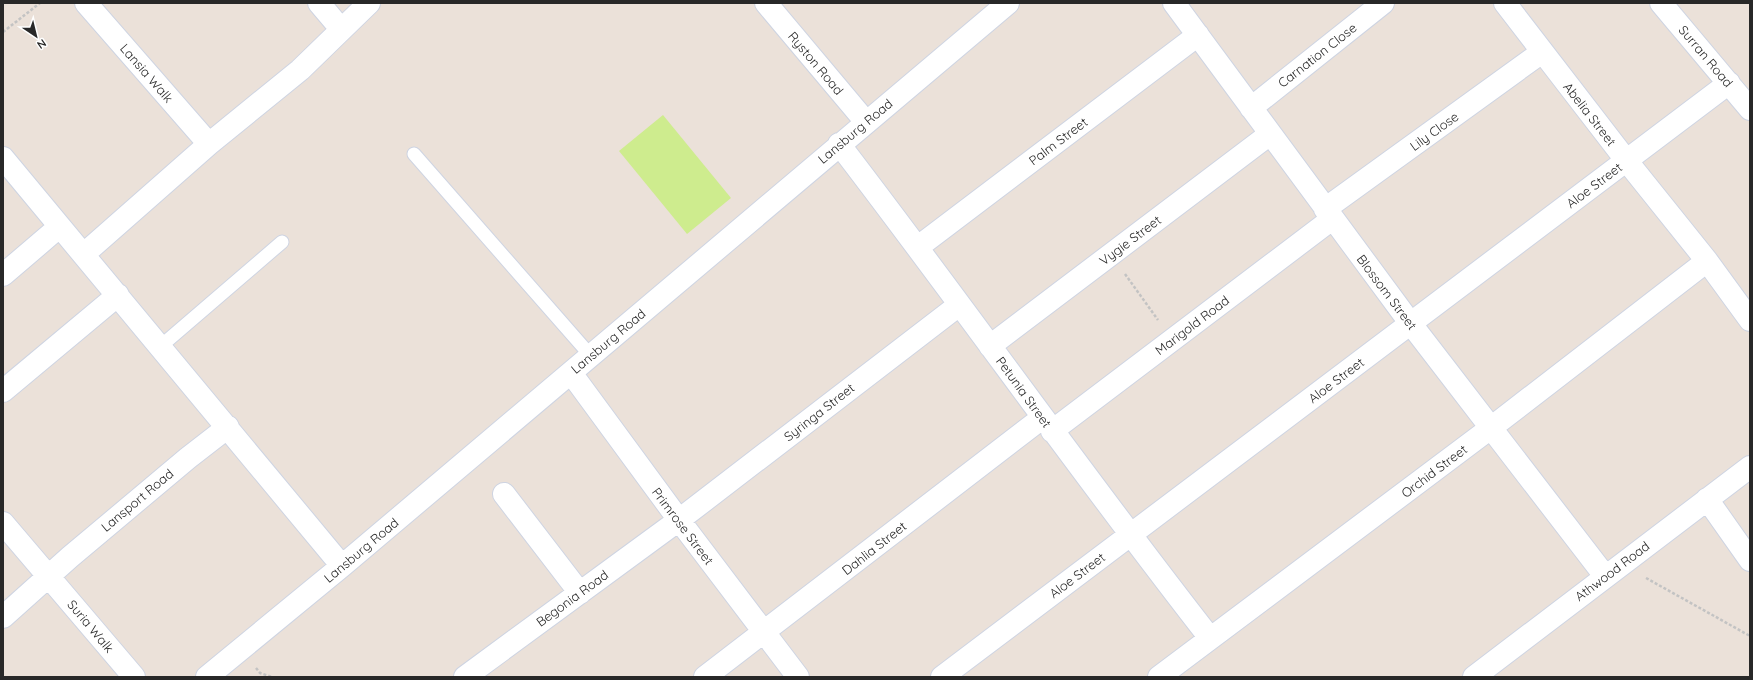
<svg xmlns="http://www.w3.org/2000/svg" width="1753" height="680" viewBox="0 0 1753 680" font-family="Quicksand,sans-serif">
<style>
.pitch{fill:#ceec8e}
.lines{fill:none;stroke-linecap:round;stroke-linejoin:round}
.service-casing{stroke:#ced4e2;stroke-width:15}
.minor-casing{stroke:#ced4e2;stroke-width:24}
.path{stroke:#c3c3c3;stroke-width:2.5;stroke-dasharray:3 2;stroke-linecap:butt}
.service{stroke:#fff;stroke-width:13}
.minor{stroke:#fff;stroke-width:22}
.labels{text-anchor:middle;stroke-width:3;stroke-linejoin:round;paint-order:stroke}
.street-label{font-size:13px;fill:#282828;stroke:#fff}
</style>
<rect width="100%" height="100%" fill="#ebe1d9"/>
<path class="pitch" d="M663 115 731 198 687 234 619 151Z"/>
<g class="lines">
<defs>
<path id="service" d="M414 154 591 356
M161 346 282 242"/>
<path id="minor" d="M86 3 209 144
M319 3 341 29
M766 3 866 122
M1174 3 1411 324 1605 576
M1505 3 1626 160 1707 261 1750 320
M1661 3 1750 109
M1251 108 1383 3
M839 144C965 308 1083 476 1210 638
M3 158 342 566
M1325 209 1542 52
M918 247 1198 35
M84 254 209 144 300 70 369 3
M3 275 59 227
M990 346 1270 134
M571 373 679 520 798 677
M3 391 118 295
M1052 431 1332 219
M504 494 580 593
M1707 499 1750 560
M3 523 134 677
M3 617 70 557 188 458 228 427
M207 677 342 566 1008 3
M465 677 679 520 959 305
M705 677 1042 418
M942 677 1729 83
M1159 677 1492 427 1707 261
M1474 677 1750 467"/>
</defs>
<use href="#service" class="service-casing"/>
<use href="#minor" class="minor-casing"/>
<path class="path" d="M3 32 40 3
M1125 274 1158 320
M1646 578 1750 636
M256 668 260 673 272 677"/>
<use href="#service" class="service"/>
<use href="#minor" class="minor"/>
</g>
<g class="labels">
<g class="street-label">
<text transform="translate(1317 55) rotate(-38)" y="5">Carnation Close</text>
<text transform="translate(1706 56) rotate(50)" y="5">Surran Road</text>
<text transform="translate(816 63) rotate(50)" y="5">Ryston Road</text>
<text transform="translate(147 73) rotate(49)" y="5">Lansia Walk</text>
<text transform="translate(1590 114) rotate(52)" y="5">Abelia Street</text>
<text transform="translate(855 131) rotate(-40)" y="5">Lansburg Road</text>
<text transform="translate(1434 131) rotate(-36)" y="5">Lily Close</text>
<text transform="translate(1058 141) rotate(-37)" y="5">Palm Street</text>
<text transform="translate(1594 185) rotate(-37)" y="5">Aloe Street</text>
<text transform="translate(1130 240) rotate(-37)" y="5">Vygie Street</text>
<text transform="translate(1387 292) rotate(53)" y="5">Blossom Street</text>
<text transform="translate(1192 325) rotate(-37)" y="5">Marigold Road</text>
<text transform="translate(608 341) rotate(-40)" y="5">Lansburg Road</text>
<text transform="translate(1336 380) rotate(-37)" y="5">Aloe Street</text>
<text transform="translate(1024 392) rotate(54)" y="5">Petunia Street</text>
<text transform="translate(819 412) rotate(-38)" y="5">Syringa Street</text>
<text transform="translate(1434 471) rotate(-37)" y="5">Orchid Street</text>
<text transform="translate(137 500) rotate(-40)" y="5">Lansport Road</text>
<text transform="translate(683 526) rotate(53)" y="5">Primrose Street</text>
<text transform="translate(874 548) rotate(-38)" y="5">Dahlia Street</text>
<text transform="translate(361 550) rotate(-40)" y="5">Lansburg Road</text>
<text transform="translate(1612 571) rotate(-37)" y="5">Athwood Road</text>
<text transform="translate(1077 575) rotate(-37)" y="5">Aloe Street</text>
<text transform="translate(572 598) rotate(-36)" y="5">Begonia Road</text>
<text transform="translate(91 626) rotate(50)" y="5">Suria Walk</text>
</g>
</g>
<rect width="1753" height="680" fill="none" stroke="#282828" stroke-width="8"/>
<g transform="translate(36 36) rotate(145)" stroke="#ffffff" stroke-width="3" paint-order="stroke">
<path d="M0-3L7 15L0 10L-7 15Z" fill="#282828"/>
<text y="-6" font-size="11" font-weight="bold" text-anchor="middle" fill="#282828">N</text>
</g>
</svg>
